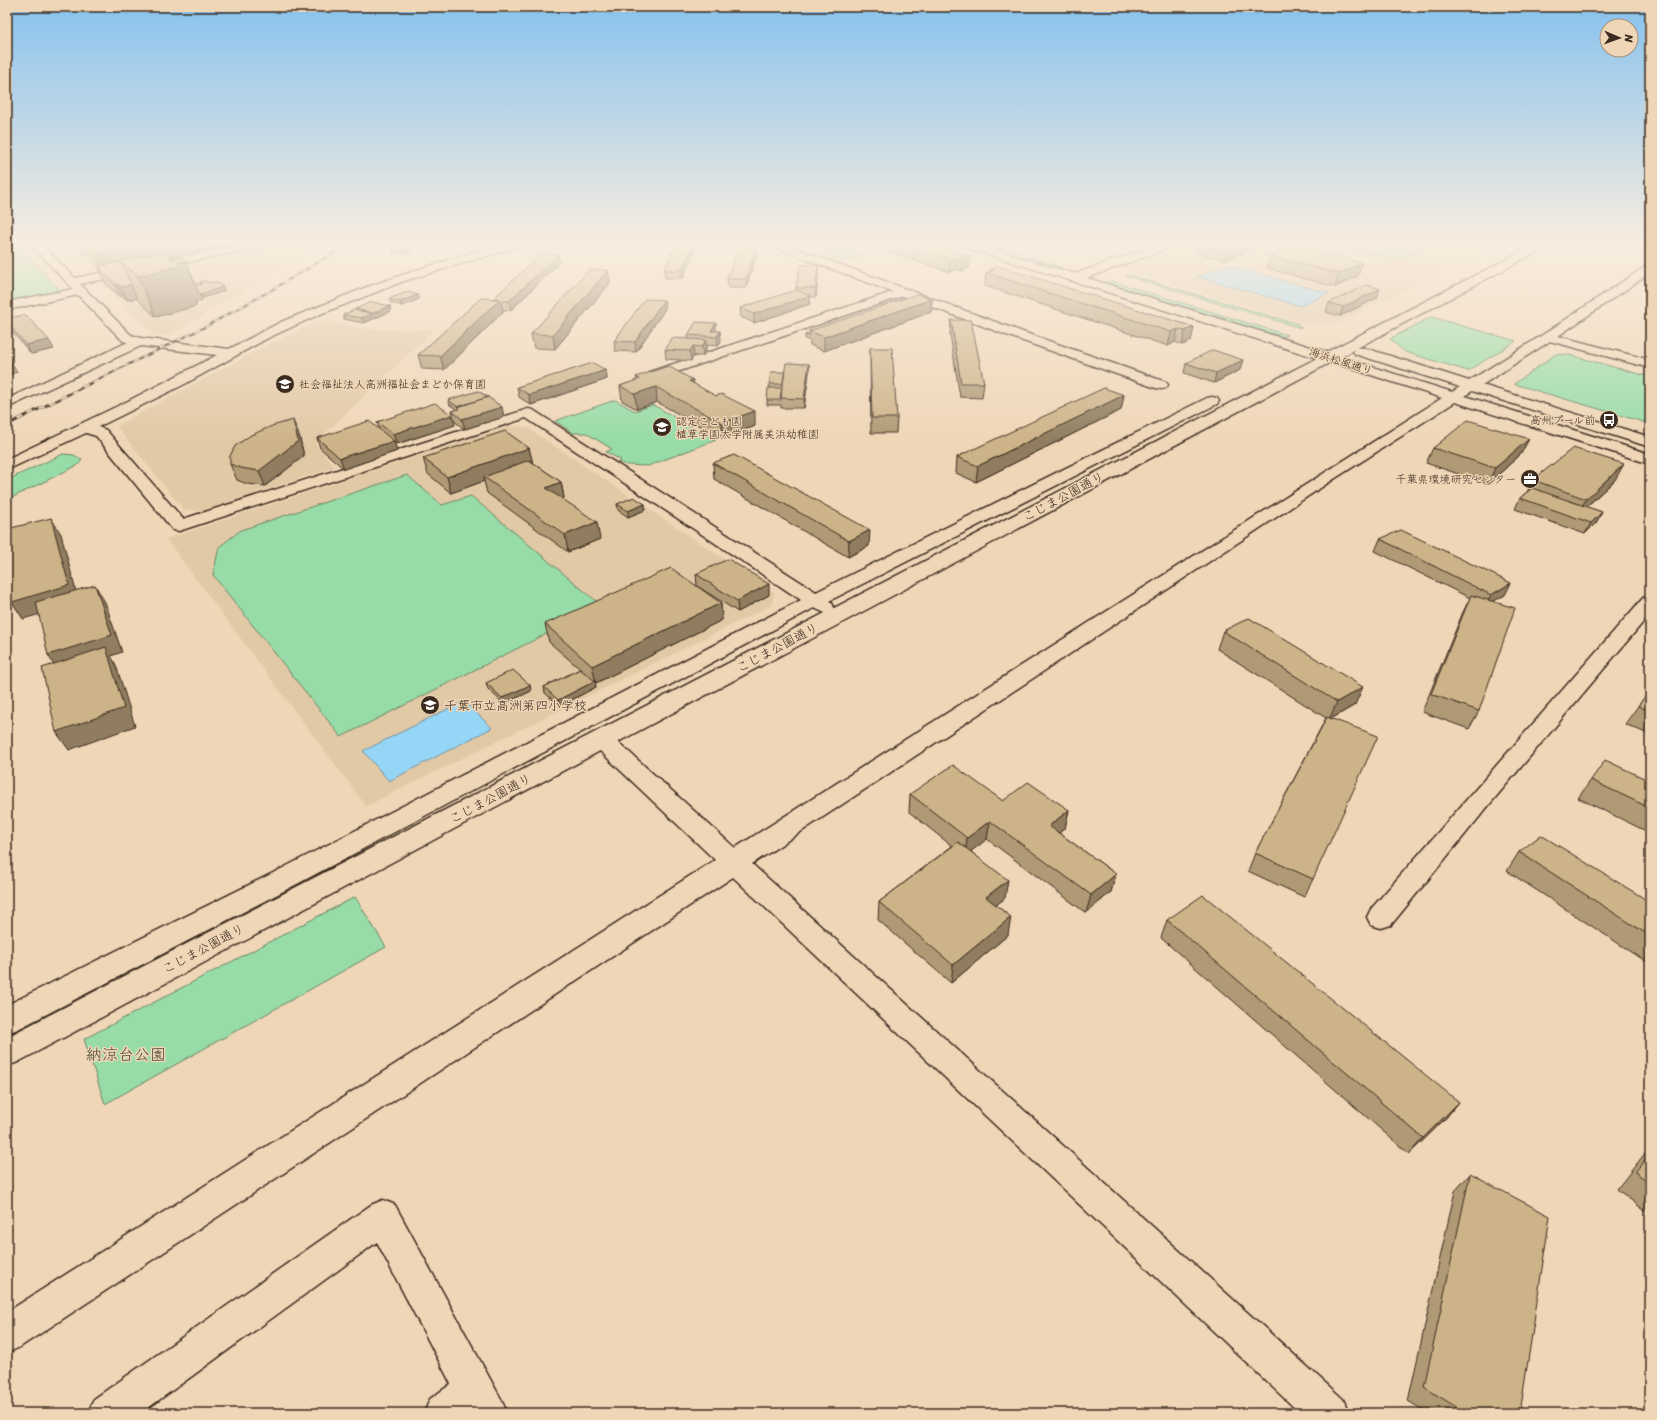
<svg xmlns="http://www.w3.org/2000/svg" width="1657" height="1420" viewBox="0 0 1657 1420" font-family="Sriracha,'Klee One',sans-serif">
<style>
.built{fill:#e2c9a6}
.green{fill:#97dca8;stroke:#698363}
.water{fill:#95d6f6;stroke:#7191a0}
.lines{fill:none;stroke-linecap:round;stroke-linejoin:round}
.minor-casing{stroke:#3b2a1e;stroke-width:3}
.minor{fill:#efd6b7;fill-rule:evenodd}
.rail-far1-casing{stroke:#3b2a1e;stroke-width:2.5}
.rail-casing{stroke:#3b2a1e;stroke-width:3}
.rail-far1{stroke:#efd6b7;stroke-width:1.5;stroke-dasharray:5;stroke-linecap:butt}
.rail{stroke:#efd6b7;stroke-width:2;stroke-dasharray:6;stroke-linecap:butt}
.wall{fill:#b09a75;stroke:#3b2a1e}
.shaded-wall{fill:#907d5f;stroke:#3b2a1e}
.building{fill:#cdb388;stroke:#3b2a1e}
.labels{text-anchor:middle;stroke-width:3;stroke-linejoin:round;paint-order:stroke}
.far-street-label{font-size:11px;fill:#3b2a1e;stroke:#efd6b7}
.far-poi-label{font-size:11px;fill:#3b2a1e;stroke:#efd6b7;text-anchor:start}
.street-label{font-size:13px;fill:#3b2a1e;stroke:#efd6b7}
.poi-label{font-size:13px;fill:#3b2a1e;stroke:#efd6b7;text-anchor:start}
.near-park-label{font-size:16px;fill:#494533;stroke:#efd6b7}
</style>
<rect width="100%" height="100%" fill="#efd6b7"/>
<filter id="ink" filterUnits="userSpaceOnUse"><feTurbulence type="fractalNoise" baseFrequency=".025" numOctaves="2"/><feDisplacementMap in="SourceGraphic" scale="8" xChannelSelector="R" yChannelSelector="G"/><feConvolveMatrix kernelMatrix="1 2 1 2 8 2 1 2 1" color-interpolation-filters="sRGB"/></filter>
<g filter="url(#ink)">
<path class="built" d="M73 243H248L90 274 62 248Z
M278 243H323L169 336 153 334 96 279Z
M1186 243H1478L1494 246 1338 323 1307 324 1126 270 1123 266Z
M322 320 370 330 435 329 315 443 335 467 203 511 184 510 117 427 121 423 265 346Z
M508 426 526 427 774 592 772 605 366 806 166 539Z"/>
<path class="green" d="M7 243H16L59 289 52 293 7 302Z
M974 243H985L1062 267 1056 268Z
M1341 243H1409L1424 247 1399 261 1334 246Z
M845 246 859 253 860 257C844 263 836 261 823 253Z
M1129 275 1298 324 1301 328 1126 276Z
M1111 281 1287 335 1282 337 1107 284 1106 282Z
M1431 317 1516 341 1468 371 1405 352 1390 339Z
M1556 354 1570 355 1650 377V424L1514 384Z
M615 400 635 411 653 405 716 440 648 466 627 465 618 462 621 460 606 452 612 449 586 433H573L555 421Z
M63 454 74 455 82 460 78 465 7 500V480Z
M407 475 442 505 471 496 602 606 341 737 213 575 219 547 241 530Z
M355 897 386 947 105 1104 84 1039Z"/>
<path class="water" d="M1227 265 1329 293 1301 306 1197 277Z
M464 701 492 728 389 781 363 751Z"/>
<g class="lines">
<defs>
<path id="minor" d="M29 243H40L75 278 252 243H272L271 245 267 246 80 284 131 335 141 338 229 349 281 322 367 287 426 267 485 249 508 243H524L523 245 404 281 318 315 268 338 183 385 98 427 106 430 183 519 528 409 533 410 816 592 1207 398 1212 397 1217 398 1219 401 1217 404 829 601 832 603 834 608 1317 358 958 245 957 243H972L1075 274 1163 243H1177L1176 245 1087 278 1327 352 1538 243H1551L1550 245 1357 348H1365L1469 381 1544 334 1646 266 1650 265V273L1558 336 1650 360V368L1550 341 1482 385 1650 437V447L1472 391 1465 396 1650 454V464L1455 402 1334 479 752 864 1343 1399 1349 1413H1300L733 877 20 1347 7 1353V1312L715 860 600 751 18 1062 7 1066V1037L825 613 814 608 299 883 18 1029 7 1033V1005L281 869 801 600 526 418 179 531 173 530 96 436 86 433 7 470V459L124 403 217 355 141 346 7 408V399L128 342 123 341 78 295 7 310V302L73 289ZM1355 349 1353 351 1355 354 1460 387 1452 392 1341 357ZM1331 362 1442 398 735 848 618 742Z
M767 243H781L1020 331 1166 382 1168 385 1166 388 1161 389 1156 388 1012 337 903 296 659 378H649L647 375 649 372 893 292 768 245Z
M1650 596V614L1489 805 1391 925 1381 928 1371 925 1367 917 1371 909 1643 598Z
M383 1200 395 1205 501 1399 507 1413H424L430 1399 451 1384 377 1242 141 1413H88L94 1399 371 1205Z"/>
</defs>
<use href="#minor" class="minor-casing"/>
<use href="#minor" class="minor"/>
<defs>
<path id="rail-far1" d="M115 371 205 327 270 291 350 243"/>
<path id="rail" d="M7 425 117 370"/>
</defs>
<use href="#rail-far1" class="rail-far1-casing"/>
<use href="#rail" class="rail-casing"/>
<use href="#rail-far1" class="rail-far1"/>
<use href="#rail" class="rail"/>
</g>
<path class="wall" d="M77 243H240L172 256 173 260 186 261 195 284 199 285H201L200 282 209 283 224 291 203 298 200 296 202 300 195 302 196 306 156 317 138 300 137 298 127 300 123 296 120 297 105 283 100 270 99 267 80 249Z
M575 243H615L585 250 575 246Z
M677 243H697V246L683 278H665L664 270Z
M861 243H929L970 256 969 268 961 271 957 269 949 272Z
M1196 244 1252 249 1225 260 1194 252Z
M411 246 412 250 406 254 393 253 392 249Z
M1306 249 1319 252 1358 276 1335 287 1267 268 1270 256Z
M757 254 746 288H728L727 279Z
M559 263 511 310H502L503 312 444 370 422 369 418 355 493 299Z
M990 269 1194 327 1191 341 1182 345 1175 342 1168 346 985 286 986 273 989 272Z
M608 270 610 283 555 349 534 348 531 334Z
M818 274 816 297H810V304L754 323 741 317 740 308 797 291 796 288Z
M1377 298 1340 316 1326 312 1329 303Z
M389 299H419L402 306 391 303Z
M932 299 931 312 824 351 810 345V341L805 339V335L809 333V331Z
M664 300 665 309 636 352 615 351 614 341Z
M390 306 391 311 364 323 344 319 343 315 356 310 355 309Z
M7 318 54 349 31 354 9 328 7 324Z
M951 320 984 383 982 398 960 397 950 334Z
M716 331 721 341 718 346 706 345V349L703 356H694L691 361 666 359 665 350 688 339V335Z
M870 348 897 418 896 433H871L870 362Z
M1186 363 1240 370 1214 383 1184 373Z
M809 364V373L804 408H781V405H767V400L770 388 769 384 785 372Z
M606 370 607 379 531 405 519 397 517 387Z
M636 377 693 380 694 384 755 426 723 439 657 402 637 409 622 401 620 386 637 380Z
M1124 395 1121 410 976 482 956 473 957 457Z
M448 400 504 417 465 429 455 422 452 411 457 410 450 405Z
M377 422 455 425 397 444 394 442 397 451 344 469 320 448 317 438 379 429Z
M299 435 304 456 265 486 247 484 237 480 230 464Z
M529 448 532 462 561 482 564 498H562L600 539 568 552 487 493 484 481 451 493 428 474 423 458Z
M1433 448 1521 454 1488 484 1426 463Z
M713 463 869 546 848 557 714 479Z
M1533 480H1615L1586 507 1602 512 1596 523 1585 534 1515 509 1520 498 1527 492Z
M617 504H645V510L628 517 618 510Z
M1380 539 1505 595 1493 601 1479 711 1469 729 1422 712 1463 612 1470 598 1375 551Z
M696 574 769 595 738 612 697 586Z
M721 603 722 620 596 683H595L596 687 560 706 545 693 544 687 580 669 549 642 545 624Z
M1223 631 1355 705 1331 719 1313 879 1304 897 1248 871 1255 853 1326 718 1217 649Z
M486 683 530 685 531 691 504 704 488 689Z
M1650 690V735L1625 724 1638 706Z
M1591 780 1650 781V833L1578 798Z
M910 794 1003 801 1069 810 1065 828 1059 833 1116 874 1111 892 1086 913 987 839 971 851 1005 898 996 905 1008 935 951 983 878 920 879 902 952 846 909 812Z
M1519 852 1650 902V964L1507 871Z
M1167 920 1459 1102 1445 1119 1409 1154 1161 938Z
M1650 1148V1215L1617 1189 1646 1152Z
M1470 1174 1520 1413H1428L1408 1401 1455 1191Z"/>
<path class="shaded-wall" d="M154 243H240L172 256 176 267V263L186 261 202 300 195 302 196 306 156 317 138 276 120 261 123 266 103 270 95 254Z
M584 243H615L585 250Z
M694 243H697V246L683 278 682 270Z
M1249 243H1254L1252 249 1225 260 1227 252Z
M411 246 412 250 406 254 405 250Z
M757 246V254L746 288V279Z
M558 255 559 263 511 310 509 301Z
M970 256 969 268 961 271 962 258Z
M958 257 957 269 949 272 950 260Z
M1362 263 1358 276 1335 287 1339 274Z
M818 265V274L816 297V288Z
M608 270 610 283 555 349 553 335Z
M115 284H117L123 296 120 297Z
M131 285 137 298 127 300 121 287Z
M223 287 224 291 203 298 201 294Z
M1380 289 1377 298 1340 316 1343 307Z
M418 295 419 299 402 306 400 302Z
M810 296V304L754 323V314Z
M500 299 503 312 444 370 440 356Z
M932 299 931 312 824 351V337Z
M664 300 665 309 636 352 635 342Z
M390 306 391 311 364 323 362 318Z
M716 323V332L711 331Z
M1194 327 1191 341 1182 345 1185 331Z
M1178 329 1175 342 1168 346 1171 332Z
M720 331 721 341 718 346 717 337Z
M49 340 54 349 31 354 26 345Z
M706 340V349L703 356 702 347Z
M693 346 694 356 691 361 690 351Z
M9 358 17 372 7 376V359Z
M1243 360 1240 370 1214 383 1216 373Z
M809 364V373L804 408V399Z
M606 370 607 379 531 405 529 395Z
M693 380 695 394 689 381Z
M656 387 657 402 637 409 635 394Z
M1124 395 1121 410 976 482 978 466Z
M502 407 504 417 465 429 462 419Z
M755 411V426L723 439 722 423Z
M452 415 455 425 397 444 393 434Z
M293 420 299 435 304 456 265 486 259 471Z
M1529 439 1521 454 1488 484 1495 468Z
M394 441 397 451 344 469 340 458Z
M529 448 533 463 484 477V481L451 493 447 477Z
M1624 464 1615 480 1577 515 1586 499Z
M561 482 564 498 549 504 546 488Z
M645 504V510L628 517V511Z
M1602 512 1596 523 1585 534 1591 523Z
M51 518 61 534 79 603 23 619 12 602Z
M597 522 600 539 568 552 565 535Z
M870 530 869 546 848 557 849 541Z
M1511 583 1505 595 1485 606 1491 595Z
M769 584V595L738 612 737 601Z
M95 585 105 602 122 652 111 656 116 665 135 726 69 750 56 732 59 673 48 655Z
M721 603 722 620 596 683 592 666Z
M595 681 596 687 560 706 558 700Z
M530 685 531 691 504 704 502 698Z
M1363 687 1355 705 1329 720 1337 702Z
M1069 810 1065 828 1045 844 1049 826Z
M990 821 987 839 965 856 967 838Z
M1116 874 1111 892 1086 913 1091 895Z
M1008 880 1005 898 983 916 986 897Z
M1011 917 1008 935 951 983 953 965Z
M1459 1102 1445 1119 1409 1154 1423 1138Z"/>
<path class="building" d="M83 243H154L95 254Z
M677 243H694L682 270H664Z
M897 243H929L970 256 962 258 958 257 950 260Z
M1198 243H1249L1227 252 1196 244Z
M398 246H411L405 250 392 249Z
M739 246H757L746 279H727Z
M1294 246 1306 249 1309 248 1320 251 1318 252 1362 263 1339 274 1270 256Z
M166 252 171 255 168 256 173 260 182 258 186 261 176 263 180 266 138 276 120 261Z
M541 254 558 255 509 301H500V299H493Z
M121 262 131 285 121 287 117 284H115L100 270H102L99 266Z
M800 265H818L816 288H796Z
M998 266 1194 327 1185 331 1178 329 1171 332 986 273 995 270 990 269Z
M589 270H608L553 335 531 334Z
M206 281 209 283 216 282 223 287 201 294 198 292 195 284 196 283 199 285 202 284 200 282Z
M1366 285 1380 289 1343 307 1329 303Z
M796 290 810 296 754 314 740 308Z
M407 292 418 295 400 302 389 299Z
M917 294 932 299 824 337 809 331Z
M481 298 500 299 440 356 418 355Z
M645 299 664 300 635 342 614 341Z
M372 302 390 306 362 318 343 315 354 310 372 313 355 309Z
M26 315 49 340 26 345 7 322V318Z
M951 320H971L984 383H961Z
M696 322 716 323 711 331H720L717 337 688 335Z
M809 333 810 336 805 335Z
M672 338 706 340 702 347 693 346 690 351 665 350Z
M870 348H892L897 418H872Z
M1213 350 1243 360 1216 373 1186 363Z
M593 363 606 370 529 395 517 387Z
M786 363 809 364 804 399 780 398Z
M668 366 693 380 689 381 716 396 721 394 755 411 722 423 656 387 635 394 620 386 640 379 636 377Z
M771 372H785L783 384H769Z
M768 388H782L781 400H767Z
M1104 388 1124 395 978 466 957 457Z
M478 391 488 397 458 407 448 400Z
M488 397 502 407 462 419 452 411 459 409 457 407Z
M435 403 452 415 393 434 377 422Z
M293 420 298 441 259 471 241 468 230 464V456L235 446 251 435 272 426Z
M1468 420 1529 439 1495 468 1433 448Z
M369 421 394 441 340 458 317 438Z
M505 431 529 448 447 477 423 458Z
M1573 448 1624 464 1586 499 1533 480Z
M734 455 870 530 849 541 713 463Z
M529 460 561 482 546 488 597 522 565 535 484 477Z
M1532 488 1602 512 1591 523 1520 498Z
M634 497 645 504 628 511 617 504Z
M51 518 69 585 12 602 7 572V529Z
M1401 530 1511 583 1491 595 1380 539Z
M728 559 769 584 737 601 696 574Z
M671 568 721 603 592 666 545 624Z
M95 585 112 635 48 655 36 602Z
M1471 595 1515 608 1479 711 1431 694Z
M1249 618 1363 687 1337 702 1223 631Z
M106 647 124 708 56 732 42 668Z
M580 669 595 681 558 700 544 687Z
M513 670 530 685 502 698 486 683Z
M1650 690V711L1638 706Z
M1327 717 1378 736 1313 879 1255 853Z
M1605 760 1650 781V808L1591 780Z
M953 765 1003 801 1028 782 1069 810 1049 826 1116 874 1091 895 990 821 967 838 910 794Z
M1541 835 1650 902V936L1519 852Z
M958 842 1008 880 986 897 1011 917 953 965 879 902Z
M1203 895 1459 1102 1423 1138 1167 920Z
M1650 1154V1183L1635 1172Z
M1470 1174 1550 1216 1520 1413H1466L1424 1387Z"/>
</g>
<linearGradient id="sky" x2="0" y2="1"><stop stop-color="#87c2ee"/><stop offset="0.55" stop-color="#f8eddf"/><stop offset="1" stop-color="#f8eddf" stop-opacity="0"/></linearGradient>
<rect width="1657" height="442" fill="url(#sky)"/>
<defs>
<symbol id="school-disc" viewBox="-11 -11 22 22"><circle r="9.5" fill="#3b2a1e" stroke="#efd6b7"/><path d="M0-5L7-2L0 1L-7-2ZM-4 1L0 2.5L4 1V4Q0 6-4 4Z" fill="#fff"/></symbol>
<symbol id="bus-disc" viewBox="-11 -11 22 22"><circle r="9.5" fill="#3b2a1e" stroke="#efd6b7"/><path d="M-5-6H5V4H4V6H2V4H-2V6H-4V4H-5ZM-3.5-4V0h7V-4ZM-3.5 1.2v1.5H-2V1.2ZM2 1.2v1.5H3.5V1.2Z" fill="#fff"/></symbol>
<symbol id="office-disc" viewBox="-11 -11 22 22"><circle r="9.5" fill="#3b2a1e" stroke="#efd6b7"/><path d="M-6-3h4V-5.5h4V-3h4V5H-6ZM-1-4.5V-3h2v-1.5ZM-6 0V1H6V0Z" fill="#fff"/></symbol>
</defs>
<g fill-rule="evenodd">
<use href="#school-disc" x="274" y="373" width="22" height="22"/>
<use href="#bus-disc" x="1598" y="409" width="22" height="22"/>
<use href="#school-disc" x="651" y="416" width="22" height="22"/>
<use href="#office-disc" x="1519" y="468" width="22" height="22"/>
<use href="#school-disc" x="419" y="694" width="22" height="22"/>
</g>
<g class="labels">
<g class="far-street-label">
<text transform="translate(1341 361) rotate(18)" y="4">海浜松風通り</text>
</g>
<g class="far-poi-label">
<text x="299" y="388">社会福祉法人高洲福祉会まどか保育園</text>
<text x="1595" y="424" text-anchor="end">髙州プール前</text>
<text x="676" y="425">認定こども園<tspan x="676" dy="13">植草学園大学附属美浜幼稚園</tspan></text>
<text x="1516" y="483" text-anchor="end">千葉県環境研究センター</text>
</g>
<g class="street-label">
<text transform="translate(1063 496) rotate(-28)" y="5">こじま公園通り</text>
<text transform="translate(777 647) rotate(-28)" y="5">こじま公園通り</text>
<text transform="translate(490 798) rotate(-28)" y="5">こじま公園通り</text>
<text transform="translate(203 948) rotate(-28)" y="5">こじま公園通り</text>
</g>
<g class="poi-label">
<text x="444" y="710">千葉市立高洲第四小学校</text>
</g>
<g class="near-park-label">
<text x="126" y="1060">納涼台公園</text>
</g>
</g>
<rect width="1657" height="1420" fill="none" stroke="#efd6b7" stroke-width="24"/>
<rect x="12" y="12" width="1633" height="1396" fill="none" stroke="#3b2a1e" stroke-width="1.5" filter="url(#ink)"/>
<g transform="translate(1619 38) rotate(92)"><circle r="19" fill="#efd6b7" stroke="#a7917a"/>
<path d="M0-3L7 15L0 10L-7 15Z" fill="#3b2a1e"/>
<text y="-6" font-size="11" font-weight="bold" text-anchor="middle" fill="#3b2a1e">N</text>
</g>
</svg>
